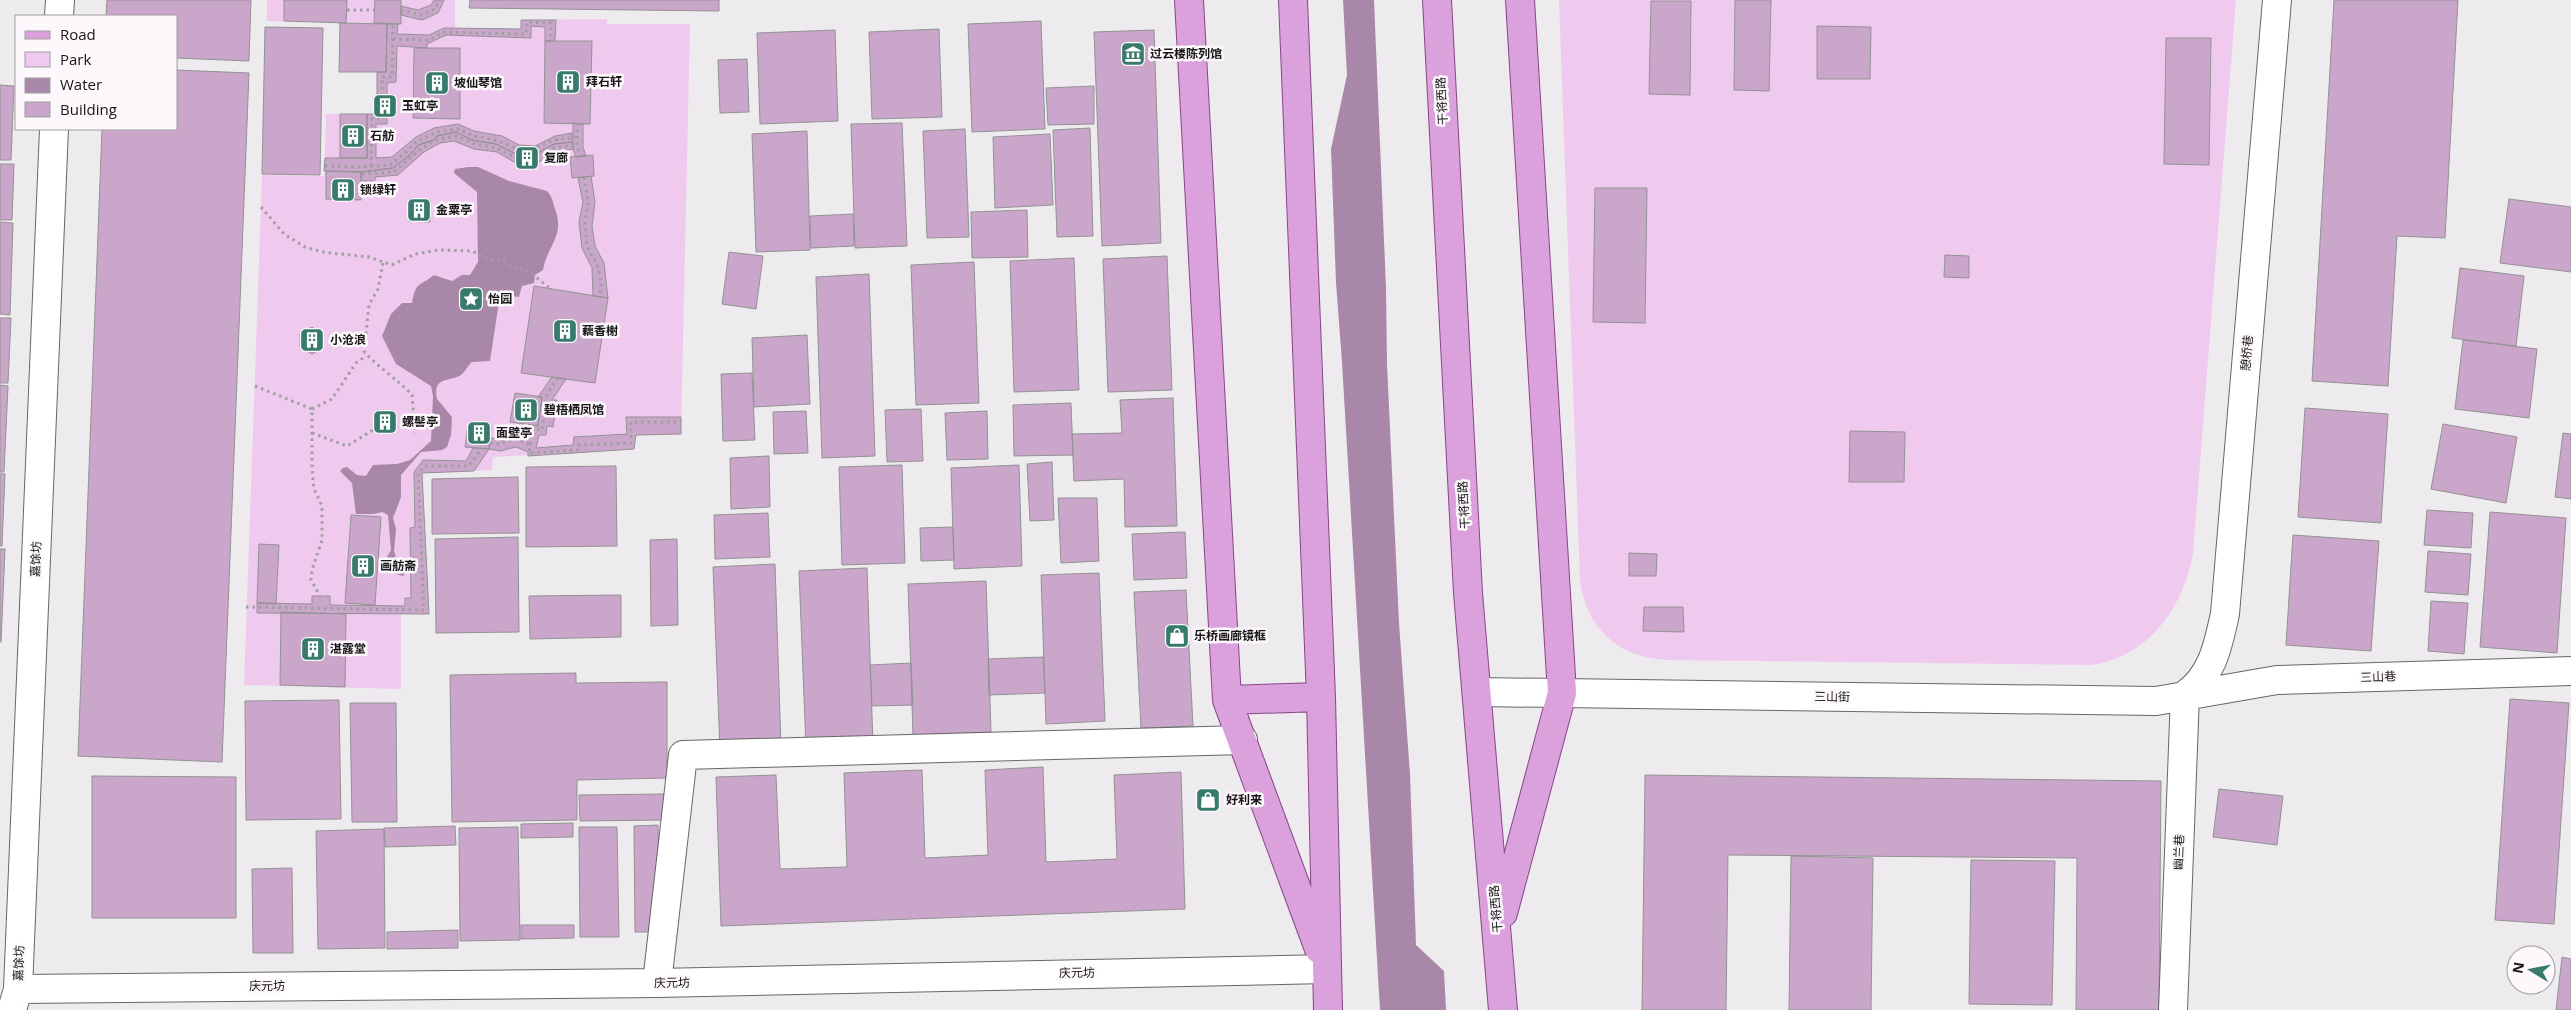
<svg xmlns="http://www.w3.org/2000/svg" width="2571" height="1010" viewBox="0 0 2571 1010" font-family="'Open Sans','Noto Sans SC',sans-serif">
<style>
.green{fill:#efcaee}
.water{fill:#a987a9}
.building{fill:#caa7ca;stroke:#949194}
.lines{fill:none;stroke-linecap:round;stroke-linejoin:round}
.minor-casing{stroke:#686668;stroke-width:30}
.major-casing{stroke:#864788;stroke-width:30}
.path{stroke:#a09ea0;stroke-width:3;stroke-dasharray:2.5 4;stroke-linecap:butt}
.minor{stroke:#fff;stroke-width:28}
.major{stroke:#daa1dc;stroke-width:28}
.labels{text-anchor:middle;stroke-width:5;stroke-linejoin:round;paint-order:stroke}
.poi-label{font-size:12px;font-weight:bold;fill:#171517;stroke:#fcf8fc;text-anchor:start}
.street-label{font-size:12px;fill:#171517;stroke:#fcf8fc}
</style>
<rect width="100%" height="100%" fill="#eeebee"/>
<path class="green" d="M267 0H455V28L521 29V20L607 19V24H690L681 434 636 435 634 449 493 457 492 470 422 473 429 614H401V689L244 685 262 175 324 176 326 114H377V72H339L340 23 267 21Z
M1559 0H2236L2193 553C2184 607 2148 658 2090 665L1665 660C1617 656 1588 630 1580 582Z"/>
<path class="water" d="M1343 0H1374L1386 288 1387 364 1399 623 1410 774 1416 945 1444 971 1446 1010H1380L1342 362 1336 283 1331 149 1347 75Z
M468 167H478L509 181 547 191C553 197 553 204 556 212 564 237 547 246 543 270L535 275 534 283 522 286 519 297 500 295 490 361 472 362C468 365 465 372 461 375 450 382 432 376 437 399L452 417 451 435 447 447 442 450 421 452 401 475V497L393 518 396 529 394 551 399 567 406 572 403 576 389 572 390 565 387 557 391 550 388 515 382 512 374 514H356L352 483 340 471 343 468 347 467 357 475 366 476 373 465 397 464 410 460 431 441 433 396 431 386 396 364 382 336 391 314 402 303H412C416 281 419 287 434 275L452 281 462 275H470L478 262 477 192 454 173 455 169Z"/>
<path class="building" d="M107 0H251L249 61 176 58V16H106Z
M284 0H347L346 23 284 21Z
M375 0H401V24L374 23Z
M434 0H444L438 13 422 20 401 15V6L418 10 431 5Z
M470 0H719V11L469 8Z
M1735 0H1771L1769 91 1734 90Z
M2334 0H2458L2445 238 2397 236 2388 386 2312 381Z
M1651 1H1691L1690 95 1649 94Z
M521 20H556L555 40 545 41V27L531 26V38L446 35 427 44V48L397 46 396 82 387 83V97L377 96V72H386L387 24H398L397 34 429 35 444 28 521 29Z
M1041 21 1045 129 972 132 968 24Z
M340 23 387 24 386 72H339Z
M1817 26 1871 27 1870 79H1817Z
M265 27 323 28 320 175 262 174Z
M939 29 942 117 872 119 869 32Z
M835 30 838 121 760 124 757 33Z
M1154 30 1161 243 1102 246 1094 32Z
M2166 38H2211L2209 165 2164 164Z
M545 41H592L590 124 544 123Z
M414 48H460V119L413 118Z
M747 59 749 112 720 113 718 60Z
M176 70 249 73 222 762 78 756 102 129H176Z
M0 85 14 86 11 160H0Z
M1094 86V124L1048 125 1046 88Z
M377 96 394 97V114L377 115Z
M340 114H367V158H340Z
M367 114H387V124H376V158L392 157 416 137 434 128 458 124 474 131 502 136 519 145 535 146 555 136 572 133V142L554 144 536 154H516L496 144 472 140 456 132 437 136 434 140 418 145 411 154 393 168 361 172 324 171 325 158H367Z
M573 123 583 124V147L586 156 576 157 573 149Z
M902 123 907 246 855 248 851 124Z
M1090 128 1093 236 1057 237 1053 130Z
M965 129 969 237 927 238 923 131Z
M807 131 810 250 756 252 752 134Z
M456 132 472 140 496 144 516 154H536L554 144 572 142 573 149 557 152 539 162H514L497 152 474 149 454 141 440 143 424 152 398 175 375 177V181H361V172L393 168 411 154 418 145 434 140 437 136Z
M1050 134 1053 205 995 208 993 137Z
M593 155 594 176 572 178 570 157Z
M0 164H14L12 220H0Z
M326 171 361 172V200L326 199Z
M591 176 595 202 592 226 595 246 604 263 608 298 593 296 592 268 582 248 579 222 583 202 578 178Z
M1595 188H1647L1645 323 1593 322Z
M409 199 430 200V222L409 221Z
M2509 199 2571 207V272L2500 263Z
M1027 210 1028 257 972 258 971 212Z
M853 214 854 246 811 248 810 216Z
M0 222 13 223 10 315 0 314Z
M729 252 763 256 756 309 722 304Z
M1945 255 1969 256V278L1944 277Z
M1167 256 1172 390 1108 392 1103 259Z
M1074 258 1079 390 1014 392 1010 261Z
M974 262 979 403 916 405 911 265Z
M2460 268 2524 276 2516 346 2452 338Z
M869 274 875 456 822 458 816 277Z
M534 286 608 298 595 383 521 373Z
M0 318H11L8 383H0Z
M312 327 323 334V348L312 354 300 347V334Z
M807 335 810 404 754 407 752 338Z
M2463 340 2537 349 2529 418 2455 409Z
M752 373 755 440 723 441 721 374Z
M552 377 566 379 552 400H557L553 427 547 426 546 435H539L536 448 573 445 574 437 627 434 626 417H681V434L636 435 634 449 528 456V452L516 447 500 451 489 449 490 438 499 439 514 432 528 439 531 425 538 426 542 397H538Z
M0 385 8 386 4 472H0Z
M515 393 542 397 538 426 510 422Z
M1173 398 1177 526 1125 527 1124 479 1074 481 1072 434 1122 433 1120 400Z
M1071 403 1073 455 1014 456 1013 405Z
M2305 408 2388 414 2381 523 2298 517Z
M921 409 923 461 887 462 885 410Z
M806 411 808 453 774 454 773 412Z
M987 411 988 459 947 460 945 413Z
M385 413 392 417 393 426 385 431 378 427 377 418Z
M2443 424 2517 437 2506 503 2431 489Z
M468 425 491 427 489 449 465 447Z
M1850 431 1905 432 1904 482H1849Z
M2563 433 2571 434V499L2555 497Z
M473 448 489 449 474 471 422 473 429 614 257 613V603L312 604V596H330V605L405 606V598H411L410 528 415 527 414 472 423 460 466 461Z
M769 456 770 507 731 509 730 458Z
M1052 462 1054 520 1030 521 1027 464Z
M902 465 905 563 842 565 839 467Z
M1019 465 1022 566 954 569 951 468Z
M616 466 617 546 526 547V467Z
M0 474H5L2 546H0Z
M518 477 519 533 432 534V479Z
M1058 498H1097L1099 561 1061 563Z
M2427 510 2473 513 2471 548 2424 545Z
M2490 512 2566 518 2557 653 2480 647Z
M768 513 770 557 715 559 714 515Z
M351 515 381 517 375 605 345 603Z
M953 527 954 560 921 561 920 528Z
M1185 532 1187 578 1134 580 1132 534Z
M2293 535 2379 541 2371 651 2286 645Z
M518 537 519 632 436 633 435 539Z
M677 539 678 625 651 626 650 540Z
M259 544 279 545 276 604 257 603Z
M0 549H5L1 642H0Z
M2428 551 2471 554 2468 595 2425 592Z
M1629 553 1657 554 1656 576H1629Z
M775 564 781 748 720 751 713 567Z
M867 568 873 745 806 748 799 571Z
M1099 573 1105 721 1046 724 1041 575Z
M986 581 991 732 913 735 908 584Z
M1186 590 1193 726 1141 728 1134 592Z
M621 595V637L530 639 529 596Z
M2431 601 2468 603 2464 654 2428 651Z
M1644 607H1683L1684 632 1643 631Z
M281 612 346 614 345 687 280 685Z
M1043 657 1045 693 989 695 988 659Z
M911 663 913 705 872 706 870 665Z
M576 673V683L667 682V778L577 780V820L452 822 450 675Z
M2510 699 2569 703 2554 924 2495 920Z
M339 700 341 819 246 820 245 701Z
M350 703H396L397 822H352Z
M1043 767 1046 862 1117 859 1114 775 1181 772 1185 909 721 926 716 777 776 775 780 869 847 867 844 773 922 770 925 858 988 855 985 770Z
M1645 775 2161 781 2159 1010H2076L2077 858 1728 855 1726 1010H1642Z
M92 776 236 777V918H92Z
M2219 789 2283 796 2277 845 2213 837Z
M665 794V820L580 821 579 795Z
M573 823V837L521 838V824Z
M658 825 660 932H635L634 826Z
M455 826 456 845 385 847 384 828Z
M518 827 520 940 460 941 459 828Z
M579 827H617L619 937H580Z
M384 829 385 948 318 949 316 831Z
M1791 856 1873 858 1871 1010H1789Z
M1971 860 2055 861 2052 1005 1969 1004Z
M292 868 293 953H253L252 869Z
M521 925H574V938L521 939Z
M458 930V948L387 949V932Z
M2562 957 2571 959V1010H2556Z"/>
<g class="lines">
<defs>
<path id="minor" d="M59 16 60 0
M1478 692 2156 701 2277 680 2571 671
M2185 695C2213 675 2218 645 2225 614L2277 0
M657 983 683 755 1243 740
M18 989 657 983 1327 969
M12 1010 18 989 54 129
M2173 1010 2185 695"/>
<path id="major" d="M1189 0 1227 700 1319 949
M1293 0 1321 697 1328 1010
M1437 0 1468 593 1503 1010
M1227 700 1321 697
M1503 913 1562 693 1520 0"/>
</defs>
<use href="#minor" class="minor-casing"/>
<use href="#major" class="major-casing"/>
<path class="path" d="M347 10H374
M401 10 421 15 435 9 439 0
M393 39 428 40 445 32 526 34 527 22 551 23V40
M382 96V77H392L393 23
M577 123V147L581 156
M325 166 361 167 390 165 405 153 416 142 437 132 458 129 475 136 499 141 517 149H534L553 140 578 137
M371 166 372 119H383V114
M362 174 394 172 422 148 440 139 457 136 472 143 496 148 515 157H536L556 147 577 145
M584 177 588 202 585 223 587 246 597 265 601 282 600 296
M261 207 284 234 305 247 322 252 369 257 392 265 415 254 439 250 472 251 490 260H503L512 268 526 269 552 290
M383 263 378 289 369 305 364 351C366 357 404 385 412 395L415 434
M558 378 547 394 542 430 533 429 529 453 579 450V445L631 443V422H681
M255 386 312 409V469L314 489 322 506V540L312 570 311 580 320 596
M312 409 332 399 356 363 366 356
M312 433 347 446 378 427
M490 443 499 444 516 438 530 445
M246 607 424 610 418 474 425 466H469L481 449"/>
<use href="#minor" class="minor"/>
<use href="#major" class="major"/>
</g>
<defs>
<symbol id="museum-square" viewBox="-11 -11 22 22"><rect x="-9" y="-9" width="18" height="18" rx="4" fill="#387a6b" stroke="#fcf8fc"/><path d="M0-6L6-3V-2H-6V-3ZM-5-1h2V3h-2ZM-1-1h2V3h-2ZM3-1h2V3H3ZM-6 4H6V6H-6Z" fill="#fff"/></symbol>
<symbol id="building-square" viewBox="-11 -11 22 22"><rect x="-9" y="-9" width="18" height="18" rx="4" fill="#387a6b" stroke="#fcf8fc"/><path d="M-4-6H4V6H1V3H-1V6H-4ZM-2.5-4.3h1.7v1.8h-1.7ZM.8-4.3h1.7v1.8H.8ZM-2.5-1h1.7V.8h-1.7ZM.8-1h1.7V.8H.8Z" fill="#fff"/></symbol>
<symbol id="sight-square" viewBox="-11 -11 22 22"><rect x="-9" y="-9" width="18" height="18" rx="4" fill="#387a6b" stroke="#fcf8fc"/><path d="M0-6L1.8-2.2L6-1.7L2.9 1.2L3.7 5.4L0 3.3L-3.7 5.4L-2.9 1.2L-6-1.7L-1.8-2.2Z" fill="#fff"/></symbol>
<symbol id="shop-square" viewBox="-11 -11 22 22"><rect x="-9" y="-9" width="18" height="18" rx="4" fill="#387a6b" stroke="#fcf8fc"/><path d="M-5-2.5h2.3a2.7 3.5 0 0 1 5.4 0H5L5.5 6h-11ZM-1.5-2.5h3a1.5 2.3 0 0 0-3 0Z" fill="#fff"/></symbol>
</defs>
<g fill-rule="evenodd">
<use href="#museum-square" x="1119" y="40" width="28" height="28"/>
<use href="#building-square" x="554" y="68" width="28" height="28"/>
<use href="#building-square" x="423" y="69" width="28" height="28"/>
<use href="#building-square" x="371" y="92" width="28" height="28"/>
<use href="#building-square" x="339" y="122" width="28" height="28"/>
<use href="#building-square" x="513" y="144" width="28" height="28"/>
<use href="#building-square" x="329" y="176" width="28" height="28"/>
<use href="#building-square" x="405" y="196" width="28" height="28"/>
<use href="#sight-square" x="457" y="285" width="28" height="28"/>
<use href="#building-square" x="551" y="317" width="28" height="28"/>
<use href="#building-square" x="298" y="326" width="28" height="28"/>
<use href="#building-square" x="512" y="396" width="28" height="28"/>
<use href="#building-square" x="371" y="408" width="28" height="28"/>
<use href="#building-square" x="465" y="419" width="28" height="28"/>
<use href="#building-square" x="349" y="552" width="28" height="28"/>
<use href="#shop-square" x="1163" y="622" width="28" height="28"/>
<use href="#building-square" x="299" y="635" width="28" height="28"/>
<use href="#shop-square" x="1194" y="786" width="28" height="28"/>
</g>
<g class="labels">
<g class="poi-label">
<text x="1150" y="58">过云楼陈列馆</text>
<text x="586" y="86">拜石轩</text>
<text x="454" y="87">坡仙琴馆</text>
<text x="402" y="110">玉虹亭</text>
<text x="370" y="140">石舫</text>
<text x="544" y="162">复廊</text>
<text x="360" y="194">锁绿轩</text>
<text x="436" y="214">金粟亭</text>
<text x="488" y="303">怡园</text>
<text x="582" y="335">藕香榭</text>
<text x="330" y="344">小沧浪</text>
<text x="544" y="414">碧梧栖凤馆</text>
<text x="402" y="426">螺髻亭</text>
<text x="496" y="437">面壁亭</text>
<text x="380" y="570">画舫斋</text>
<text x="1194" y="640">乐桥画廊镜框</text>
<text x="330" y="653">湛露堂</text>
<text x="1226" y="804">好利来</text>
</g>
<g class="street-label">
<text transform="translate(1442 101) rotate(-93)" y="4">干将西路</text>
<text transform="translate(2247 353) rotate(-85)" y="4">憩桥巷</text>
<text transform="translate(1464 505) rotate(-93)" y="4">干将西路</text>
<text transform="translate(36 559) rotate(-88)" y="4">嘉馀坊</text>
<text transform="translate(2378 677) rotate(-2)" y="4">三山巷</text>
<text transform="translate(1832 697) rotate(1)" y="4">三山街</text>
<text transform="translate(2179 852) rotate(-88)" y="4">幽兰巷</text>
<text transform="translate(1496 909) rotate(-95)" y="4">干将西路</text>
<text transform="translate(19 963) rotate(-88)" y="4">嘉馀坊</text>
<text transform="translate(1077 973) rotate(-1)" y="4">庆元坊</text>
<text transform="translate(672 983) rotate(-1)" y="4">庆元坊</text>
<text x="267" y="990">庆元坊</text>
</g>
</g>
<rect x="15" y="15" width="162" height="115" fill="#fcf8fc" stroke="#a09da0"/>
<rect x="25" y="31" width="25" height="8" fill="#daa1dc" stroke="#a09da0"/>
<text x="60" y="40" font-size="15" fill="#171517">Road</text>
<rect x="25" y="52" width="25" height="15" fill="#efcaee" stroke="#a09da0"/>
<text x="60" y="65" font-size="15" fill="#171517">Park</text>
<rect x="25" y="78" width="25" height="15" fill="#a987a9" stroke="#a09da0"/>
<text x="60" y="90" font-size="15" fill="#171517">Water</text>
<rect x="25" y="102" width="25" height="15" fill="#caa7ca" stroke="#a09da0"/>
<text x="60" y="115" font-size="15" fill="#171517">Building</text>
<g transform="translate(2531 970) rotate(280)"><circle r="24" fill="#fcf8fc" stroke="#a09da0"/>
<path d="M0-4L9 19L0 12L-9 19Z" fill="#387a6b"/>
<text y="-8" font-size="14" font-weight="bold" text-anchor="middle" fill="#171517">N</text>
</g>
</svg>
